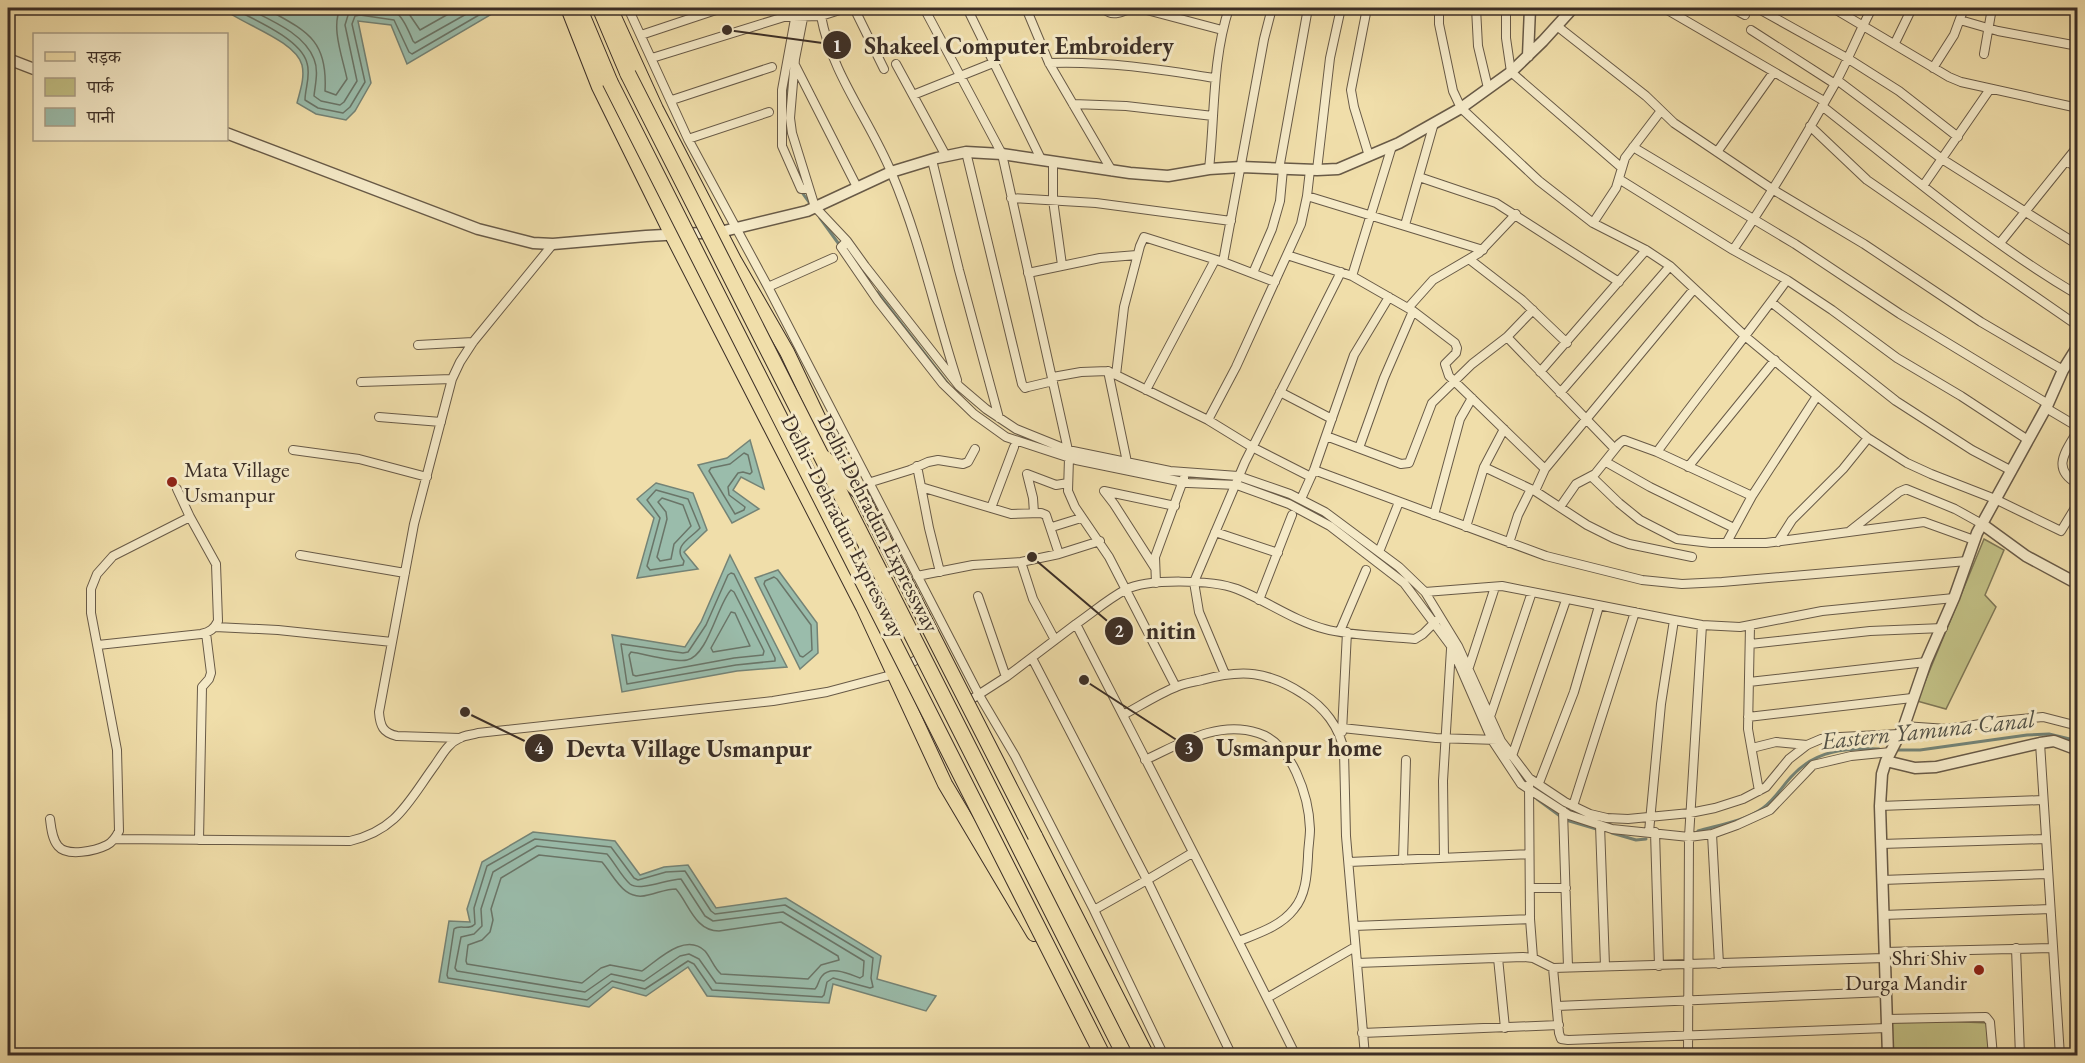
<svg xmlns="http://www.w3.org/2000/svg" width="2085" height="1063" font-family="'EB Garamond','Noto Serif Devanagari',serif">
  <rect width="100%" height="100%" fill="#f0deaa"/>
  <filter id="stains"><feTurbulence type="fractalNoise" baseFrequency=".00333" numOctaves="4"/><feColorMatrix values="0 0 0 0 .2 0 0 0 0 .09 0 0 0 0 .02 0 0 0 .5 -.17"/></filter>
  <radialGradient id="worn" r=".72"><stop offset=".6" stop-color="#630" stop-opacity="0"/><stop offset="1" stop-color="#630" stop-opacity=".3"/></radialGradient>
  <path fill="#c1bf84" stroke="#7e7655" stroke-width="1.5" d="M1984,539L2004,550L1985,595L1996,607L1946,709L1917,701Z
    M1887,1019L1990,1023L1991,1055H1890Z"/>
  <path fill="#9abcab" stroke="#748376" stroke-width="1.5" d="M222,8H496L497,11L407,64L391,25L358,21L371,83L355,111L346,120L316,114L297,103C300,91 305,78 302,65C295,40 241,24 222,8Z
    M750,440L764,489L741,477L733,490L759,509L732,523L698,465L727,458Z
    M656,483L693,493L707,530L684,552L698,569L637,578L654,518L637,499Z
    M730,555L787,667L737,671L622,692L612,635L685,647L701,622Z
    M778,570L817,623L818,653L800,669L755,578Z
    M533,832L615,841L640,875L664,867L688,865L716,908L786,898L881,956L877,979L936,996L926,1011L833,984L829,1003L707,996L688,967L646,996L613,987L589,1007L439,982L449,921L470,922L467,909L482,862Z"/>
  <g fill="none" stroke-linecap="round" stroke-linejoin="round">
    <path stroke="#6a7568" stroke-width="1.5" d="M232,8C253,19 301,39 307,63C311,76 305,88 305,100L318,108L343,113L350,107L365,82L352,24L355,16L360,15L394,20L409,52L412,54L491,8
      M247,8C270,20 304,33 314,59C319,71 315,85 314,96L321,101L340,105L344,102L357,81L345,25L349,12L359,8
      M265,8C306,31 328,39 325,91L336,95L347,79C343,59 330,25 341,8
      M360,8C397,11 398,5 413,41L415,43L477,8
      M405,8L420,30L459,8
      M744,453L748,455L752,472L750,474L743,472L738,473L728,487L729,495L745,507L744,510L735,514L709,471L711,468L730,464Z
      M656,490L688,499L700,528C690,539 672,546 684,561L683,565L650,570L647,566L660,518L647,500Z
      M662,498L683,505L691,526L674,544L671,559L660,561L657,557L667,519L666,512L658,502Z
      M731,573L734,574L775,658V661L736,665L627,684L621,644L683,653L688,652L706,625L728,575Z
      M774,577L777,579L811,625L812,650L803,657L800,656L764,584L765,581Z
      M731,590L734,592L764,651L763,655L734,658L636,676L633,675L629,655L631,652C645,654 675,663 687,660C708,656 718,603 731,590Z
      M731,612L735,613L750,646L713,652L711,648Z
      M535,839L611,847L634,878L638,880L666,872L685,871L711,911L715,914L785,905L873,958L871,978L873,987L870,988L833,978L827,982L824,995L822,997L712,990L694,964L688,961L645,989L612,981L587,1000L448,978L447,975L454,929C460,924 469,931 475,924L474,908L487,866Z
      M537,846L607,854C615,863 621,876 630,884C640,892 667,879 681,879L705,916L713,921L783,912L864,961L863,976L860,978C849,974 831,965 822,976C818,980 819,985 815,989L716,983L699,959L689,954L680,956L644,981L611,974L585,992L457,971L455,968L461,937L474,934L482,926L481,909L493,872Z
      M539,855L602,862C615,877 624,902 648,895C658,893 666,889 676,889C689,904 695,931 719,931L781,922L838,956L839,960L821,965L808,979L721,974C714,968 711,958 705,951C685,932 658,960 642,971L610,965L601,968L582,983L467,964L466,961L468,945L482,940L490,932L493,920L491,909L501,878Z"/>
    <path stroke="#748376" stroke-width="3" d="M786,95L788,77
      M801,191L811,205
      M820,218L841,247
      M877,292L948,384
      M1895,750H1920L2027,735L2049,734L2078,741
      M1537,799L1560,816
      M1566,820L1600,830
      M1698,831C1719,825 1745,821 1763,808C1775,799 1781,788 1791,777C1815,750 1845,748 1879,749
      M1612,833L1636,840L1646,839"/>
    <g stroke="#685a47" stroke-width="10">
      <path id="minor" d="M628,8L688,139L768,287L979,695L1015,756L1094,910L1164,1056
        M797,8L782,90V146L801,189H809
        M805,8L795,59L790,118L792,133L815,207L847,241L865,266L959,386L986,409L1016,429L1068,450L1170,471L1238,476L1290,494L1325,512L1399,567L1425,592L1458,646L1501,741L1529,778L1565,802L1590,814L1607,818L1628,819L1690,813L1715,808L1743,799L1766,787L1789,759L1807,745L1821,739L1840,737L1899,734
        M854,8L884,69
        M924,8L1002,154L1068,450
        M967,8L1041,159
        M1026,8L1049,63L1112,171
        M1103,8C1116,20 1123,8 1137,8
        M1139,8L1222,30
        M1367,8L1351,90L1354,107L1369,156
        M1439,8V24L1453,91L1461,108L1539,181L1593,223L1646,250L1670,266L1746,337L1868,438L1907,463L1931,474L1995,499L2061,531L2078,503
        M1476,8L1478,46L1488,88
        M1506,8V38L1511,72L1622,168
        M1664,8L1824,101
        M1732,8L1745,15
        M1757,8L1847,58L1899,91L1958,137
        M1833,8L1949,77L1961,82L2078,108
        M821,16C832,75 870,120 892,174C920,240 935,312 957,380
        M1960,20L1998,31L2078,46
        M1557,26L1646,96L1674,123L1772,189L1864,244L1981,322L2063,370
        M1751,30L1835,84
        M641,35L722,8
        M1895,43L1912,8
        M1984,54L1992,8
        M652,58L784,17L821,16L846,8
        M794,63L857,187
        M1049,63C1105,61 1159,69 1214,78
        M896,64L946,156
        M1933,68L1954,35L1964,8
        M1837,80L1942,159L2078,245
        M913,95L993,63
        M672,100L772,67
        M1073,104L1126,106L1213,116
        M1822,106C1905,171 1986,241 2078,295
        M1810,126L1867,180L2078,326
        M688,139L769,112
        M1633,147L1795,244L1900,314L2048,404
        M966,152L1022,384L1025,388L1028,387L1053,381
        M1717,152L1773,73
        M932,160L959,270L999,418
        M1053,161V200L1062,265
        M2066,161L2078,168
        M1209,169C1215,115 1212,60 1229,8
        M1279,169L1308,8
        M1317,170L1330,58L1341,8
        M1419,177L1496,203L1619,282
        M1619,179L1733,250L1787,280L1832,310L1897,358L1961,396L2028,440
        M1923,186L1990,89
        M1307,196L1483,250
        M1011,198L1096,203L1231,221
        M1593,223L1616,188L1625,158L1660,112
        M1405,225L1434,123
        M847,241L841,247L878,301L943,384L974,414L1006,437L1076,460L1188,483L1237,485L1289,504L1330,526L1404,583L1451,646L1492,740L1521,784L1569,815L1612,829L1689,837L1712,834L1737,825L1770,810L1813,765L1851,756L1891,752
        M2000,243L2078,146
        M1733,250C1770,196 1804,139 1836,82C1849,58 1859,32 1872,8
        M1287,255L1352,276L1413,311L1455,343L1457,348L1456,353L1445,364L1449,376L1545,469
        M1469,259L1522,300L1567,343
        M1223,262L1264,39L1272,8
        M1028,273L1100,258L1137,255
        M1253,273L1272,229L1280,201L1283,169
        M1352,276L1392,146
        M768,287L833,258
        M1771,302L1896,401L1972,450L2012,471
        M1408,308L1433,280L1479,253L1516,214
        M1507,337L1615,449
        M418,345L473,342
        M1108,371L1127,462
        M1540,372L1646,250
        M1116,375L1124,307L1140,246L1144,237L1223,262L1275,282
        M1053,377L1081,372L1108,371L1208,420L1252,447L1311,477
        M361,382L452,379
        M1146,390L1215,260
        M1280,392L1332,419
        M1560,393L1670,266
        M2046,408L2078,427
        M379,417L441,422
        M1208,420L1236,367L1301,224L1307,196L1310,170
        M2078,430C2066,451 2050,469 2078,484
        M1326,436L1401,464L1409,463L1432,403L1472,364L1507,337L1533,310
        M1359,448L1384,378L1413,311
        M293,450L359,459L427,477
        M1657,452C1699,394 1745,338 1787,280
        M1069,458L1068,491L1075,507L1109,557L1176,687
        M1606,462L1650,487L1734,528
        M917,466L929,528L940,572
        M1484,467L1535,491L1587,525L1613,538L1629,544L1692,557
        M1688,467L1775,360
        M1314,470L1546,556L1642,580L1682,584L1722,582L1967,561
        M1592,477L1619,503L1640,520L1677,539L1711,543H1766L1924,522L1974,540
        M868,483L910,470L928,462L938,460L963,464L968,462L975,449
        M921,487L1011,514L1041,513L1046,515L1059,554
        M1535,491L1545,469L1694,289
        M1301,499L1314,470L1354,355L1389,297
        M1560,507L1576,484L1595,474L1619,444L1624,440L1657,452L1752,496
        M991,508L1014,447
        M1034,513L1033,498L1027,474L1056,485L1068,483
        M1434,515L1460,419L1472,398
        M1052,527L1081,518
        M1466,527L1484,467L1504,429
        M1850,531L1899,492L1906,489L1955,509L1982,524
        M1215,532L1278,553
        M1727,542L1752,496L1817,396
        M1778,542L1792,520L1843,469L1868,438
        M1509,543L1518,515L1531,489
        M1379,552L1399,502
        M300,555L405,573
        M1021,562L1033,599L1055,640
        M1155,568L1114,504L1104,491L1175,506
        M917,576L973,565L1021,562L1059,554L1100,541
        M1156,583L1155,557L1184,478
        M1425,592L1502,586L1674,620L1702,625L1740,627L1822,611L1954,598
        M978,596L1006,677
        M1259,600L1292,515
        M1750,626L1748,729L1759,791
        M215,627L278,630L392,642
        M1340,631L1366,570
        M1750,644L1870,631L1943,628
        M98,645L201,634C210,632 214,629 218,621L216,564L190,517L177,489
        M1032,658L1147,880L1192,853
        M1469,667L1495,587
        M1225,674L1199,612L1194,582L1245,462L1341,272
        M1749,682L1926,662
        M964,704L1006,677L1076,624
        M1491,714L1532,592
        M1123,715C1140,706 1158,694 1176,687C1184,683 1194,682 1202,680C1242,669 1268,671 1303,694C1324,707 1340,727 1344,752L1346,836L1365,1056
        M1748,717L1912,698
        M1904,726L1947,729L2001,721L2043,717L2078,726
        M1342,728L1436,738L1497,740
        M1342,732L1347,632
        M460,738L397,736C383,733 380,726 379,712L414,524L452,379L460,362L473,342L553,244
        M2040,743L2060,1056
        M1752,748L1776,742L1807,745
        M1512,756L1566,600
        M1145,760C1180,744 1217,720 1258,733C1292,743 1309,797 1310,829C1310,838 1308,848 1308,857C1307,874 1306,895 1294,909C1281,926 1259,933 1239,941
        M1539,783L1574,692L1599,606
        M1529,785L1530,919L1533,958
        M1573,806L1635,612
        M1880,806L2043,800
        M1563,811L1568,967
        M50,819C51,827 52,839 58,846C67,857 95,851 107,845C113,842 116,837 119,831L117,750L91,613V589L97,574L113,556L190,517
        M1600,825L1605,966
        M1649,832L1661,704L1674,620
        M1655,832L1659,966
        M1712,834L1719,964
        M115,839L350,841C397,830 408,802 435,765C442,755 448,743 460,738C465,735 472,735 478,733L773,701L827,692L891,675L926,654
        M199,840L202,687L209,679L211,673L206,633
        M1881,844L2046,839
        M1444,858L1443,781L1451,649
        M1403,860L1406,760
        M1349,862L1529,854
        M1882,880L2048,874
        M1530,888H1566
        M1094,910L1147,880L1232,1056
        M1883,915L2050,909
        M1354,926L1530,919
        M2016,948L2020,1056
        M1884,952L2052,948
        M1498,958L1505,1028
        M1357,963L1523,957L1533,958L1553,968L1884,958
        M1553,968L1559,1033L1561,1039L1568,1040L1887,1028
        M1267,998L1355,947
        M1557,1006L1886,992
        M1887,1019L1986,1017L1990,1022L1993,1056
        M1362,1033L1559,1025
        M1296,1056C1224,911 1150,768 1076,624C1092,613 1108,599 1125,590C1148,578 1213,580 1237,589C1267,601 1294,621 1325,629C1350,636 1388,636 1415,639L1423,634L1436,621
        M1688,1056L1689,837L1702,625"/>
    </g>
    <g stroke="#685a47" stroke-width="13">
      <path id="tertiary" d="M1528,56L1530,8
        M8,59L34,69
        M226,133L478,229L533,243L553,244L646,236L720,232L807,211L891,172L937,158L966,152L1002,154L1130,173L1168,176L1209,169L1241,167L1317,170L1338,169L1399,143L1461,108L1511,72L1543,41L1573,8
        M1982,524L2026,556L2078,584
        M1886,761L1915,768L1936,767L2040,743L2054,741L2078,750
        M1888,1056L1880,806L1882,774L1886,761L1904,726L1926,662L1954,598L1977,533L2048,404L2063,370L2078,346"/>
    </g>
    <g stroke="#3b2e26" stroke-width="16">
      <path id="primary" d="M1035,836L1147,1056"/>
    </g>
    <g stroke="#3b2e26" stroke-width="16">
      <path id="trunk" d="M568,8L599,87L672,235L863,607L945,784L1034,934
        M610,8L656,109L734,260L787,352L892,573L1136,1056"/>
    </g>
    <g stroke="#3b2e26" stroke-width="17">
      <path id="motorway" d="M579,8L610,82
        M600,8L628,74"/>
    </g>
    <use href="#minor" stroke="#f5eac8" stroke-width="8"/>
    <use href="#tertiary" stroke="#f5eac8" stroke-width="10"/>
    <use href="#primary" stroke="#f0deaa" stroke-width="14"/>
    <use href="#trunk" stroke="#f0deaa" stroke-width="14"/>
    <use href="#motorway" stroke="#f0deaa" stroke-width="15"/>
    <g stroke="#3b2e26" stroke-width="16" stroke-linecap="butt">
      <path id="primary-bridge" d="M825,458L860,493L1035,836"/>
    </g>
    <g stroke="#3b2e26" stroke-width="17" stroke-linecap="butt">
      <path id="motorway-bridge" d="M628,74L1125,1056
        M610,82L1103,1056"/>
    </g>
    <use href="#primary-bridge" stroke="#f0deaa" stroke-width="14"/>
    <use href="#motorway-bridge" stroke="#f0deaa" stroke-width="15"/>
  </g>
  <g fill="#8f2418" stroke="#f5eac8" stroke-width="2">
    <circle cx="172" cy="482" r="6"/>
    <circle cx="1979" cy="970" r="6"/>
  </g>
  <g text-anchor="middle" stroke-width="6" stroke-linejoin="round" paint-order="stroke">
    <g font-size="22" fill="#3b2e26" stroke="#f5eac8" text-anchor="start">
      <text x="184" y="477">Mata Village<tspan x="184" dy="25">Usmanpur</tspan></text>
      <text x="1967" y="965" text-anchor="end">Shri Shiv<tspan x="1967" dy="25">Durga Mandir</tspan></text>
    </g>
    <g font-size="22" fill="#3b2e26" stroke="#f5eac8">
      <text transform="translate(879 523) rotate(63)" y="8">Delhi-Dehradun Expressway</text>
      <text transform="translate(844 526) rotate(63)" y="8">Delhi–Dehradun Expressway</text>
    </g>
    <g font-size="24" font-style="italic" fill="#535247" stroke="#f5eac8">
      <text transform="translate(1928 730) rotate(-6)" y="8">Eastern Yamuna Canal</text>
    </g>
  </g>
  <path fill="none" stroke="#3b2e26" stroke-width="2" d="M727 30L837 45M1032 557L1119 631M1084 680L1189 748M465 712L539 748"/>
  <g fill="#3b2e26" stroke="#f5eac8" stroke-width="2">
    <circle cx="727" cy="30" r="6"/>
    <circle cx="1032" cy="557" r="6"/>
    <circle cx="1084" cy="680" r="6"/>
    <circle cx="465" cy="712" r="6"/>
    <circle cx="837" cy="45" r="15"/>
    <circle cx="1119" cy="631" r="15"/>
    <circle cx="1189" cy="748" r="15"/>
    <circle cx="539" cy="748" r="15"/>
  </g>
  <g font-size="18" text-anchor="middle" font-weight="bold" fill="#fff">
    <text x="837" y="52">1</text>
    <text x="1119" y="637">2</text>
    <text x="1189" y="754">3</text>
    <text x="539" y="754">4</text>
  </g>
  <g font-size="24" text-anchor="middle" font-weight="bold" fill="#3b2e26" stroke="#f5eac8" stroke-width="6" stroke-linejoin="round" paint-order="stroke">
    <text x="1019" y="54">Shakeel Computer Embroidery</text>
    <text x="1171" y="639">nitin</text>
    <text x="1299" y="756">Usmanpur home</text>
    <text x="689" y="757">Devta Village Usmanpur</text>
  </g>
  <rect width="2085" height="1063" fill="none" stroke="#f0deaa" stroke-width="30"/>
  <rect x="9" y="9" width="2067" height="1045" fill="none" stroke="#3b2e26" stroke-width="3"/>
  <rect x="15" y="15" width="2055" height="1033" fill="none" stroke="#3b2e26" stroke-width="1.5"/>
  <rect x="33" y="33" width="195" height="108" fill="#f5eac8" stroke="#ab9f87" stroke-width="1.5"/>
  <rect x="45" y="52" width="30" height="9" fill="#f0deaa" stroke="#ab9f87" stroke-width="1.5"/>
  <text x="87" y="63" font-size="18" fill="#3b2e26">सड़क</text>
  <rect x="45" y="78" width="30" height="18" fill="#c1bf84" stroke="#ab9f87" stroke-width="1.5"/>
  <text x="87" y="93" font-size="18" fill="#3b2e26">पार्क</text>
  <rect x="45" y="108" width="30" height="18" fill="#9abcab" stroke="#ab9f87" stroke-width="1.5"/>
  <text x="87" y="123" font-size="18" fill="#3b2e26">पानी</text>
  <rect width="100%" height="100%" filter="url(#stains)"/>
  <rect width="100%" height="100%" fill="url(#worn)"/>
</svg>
